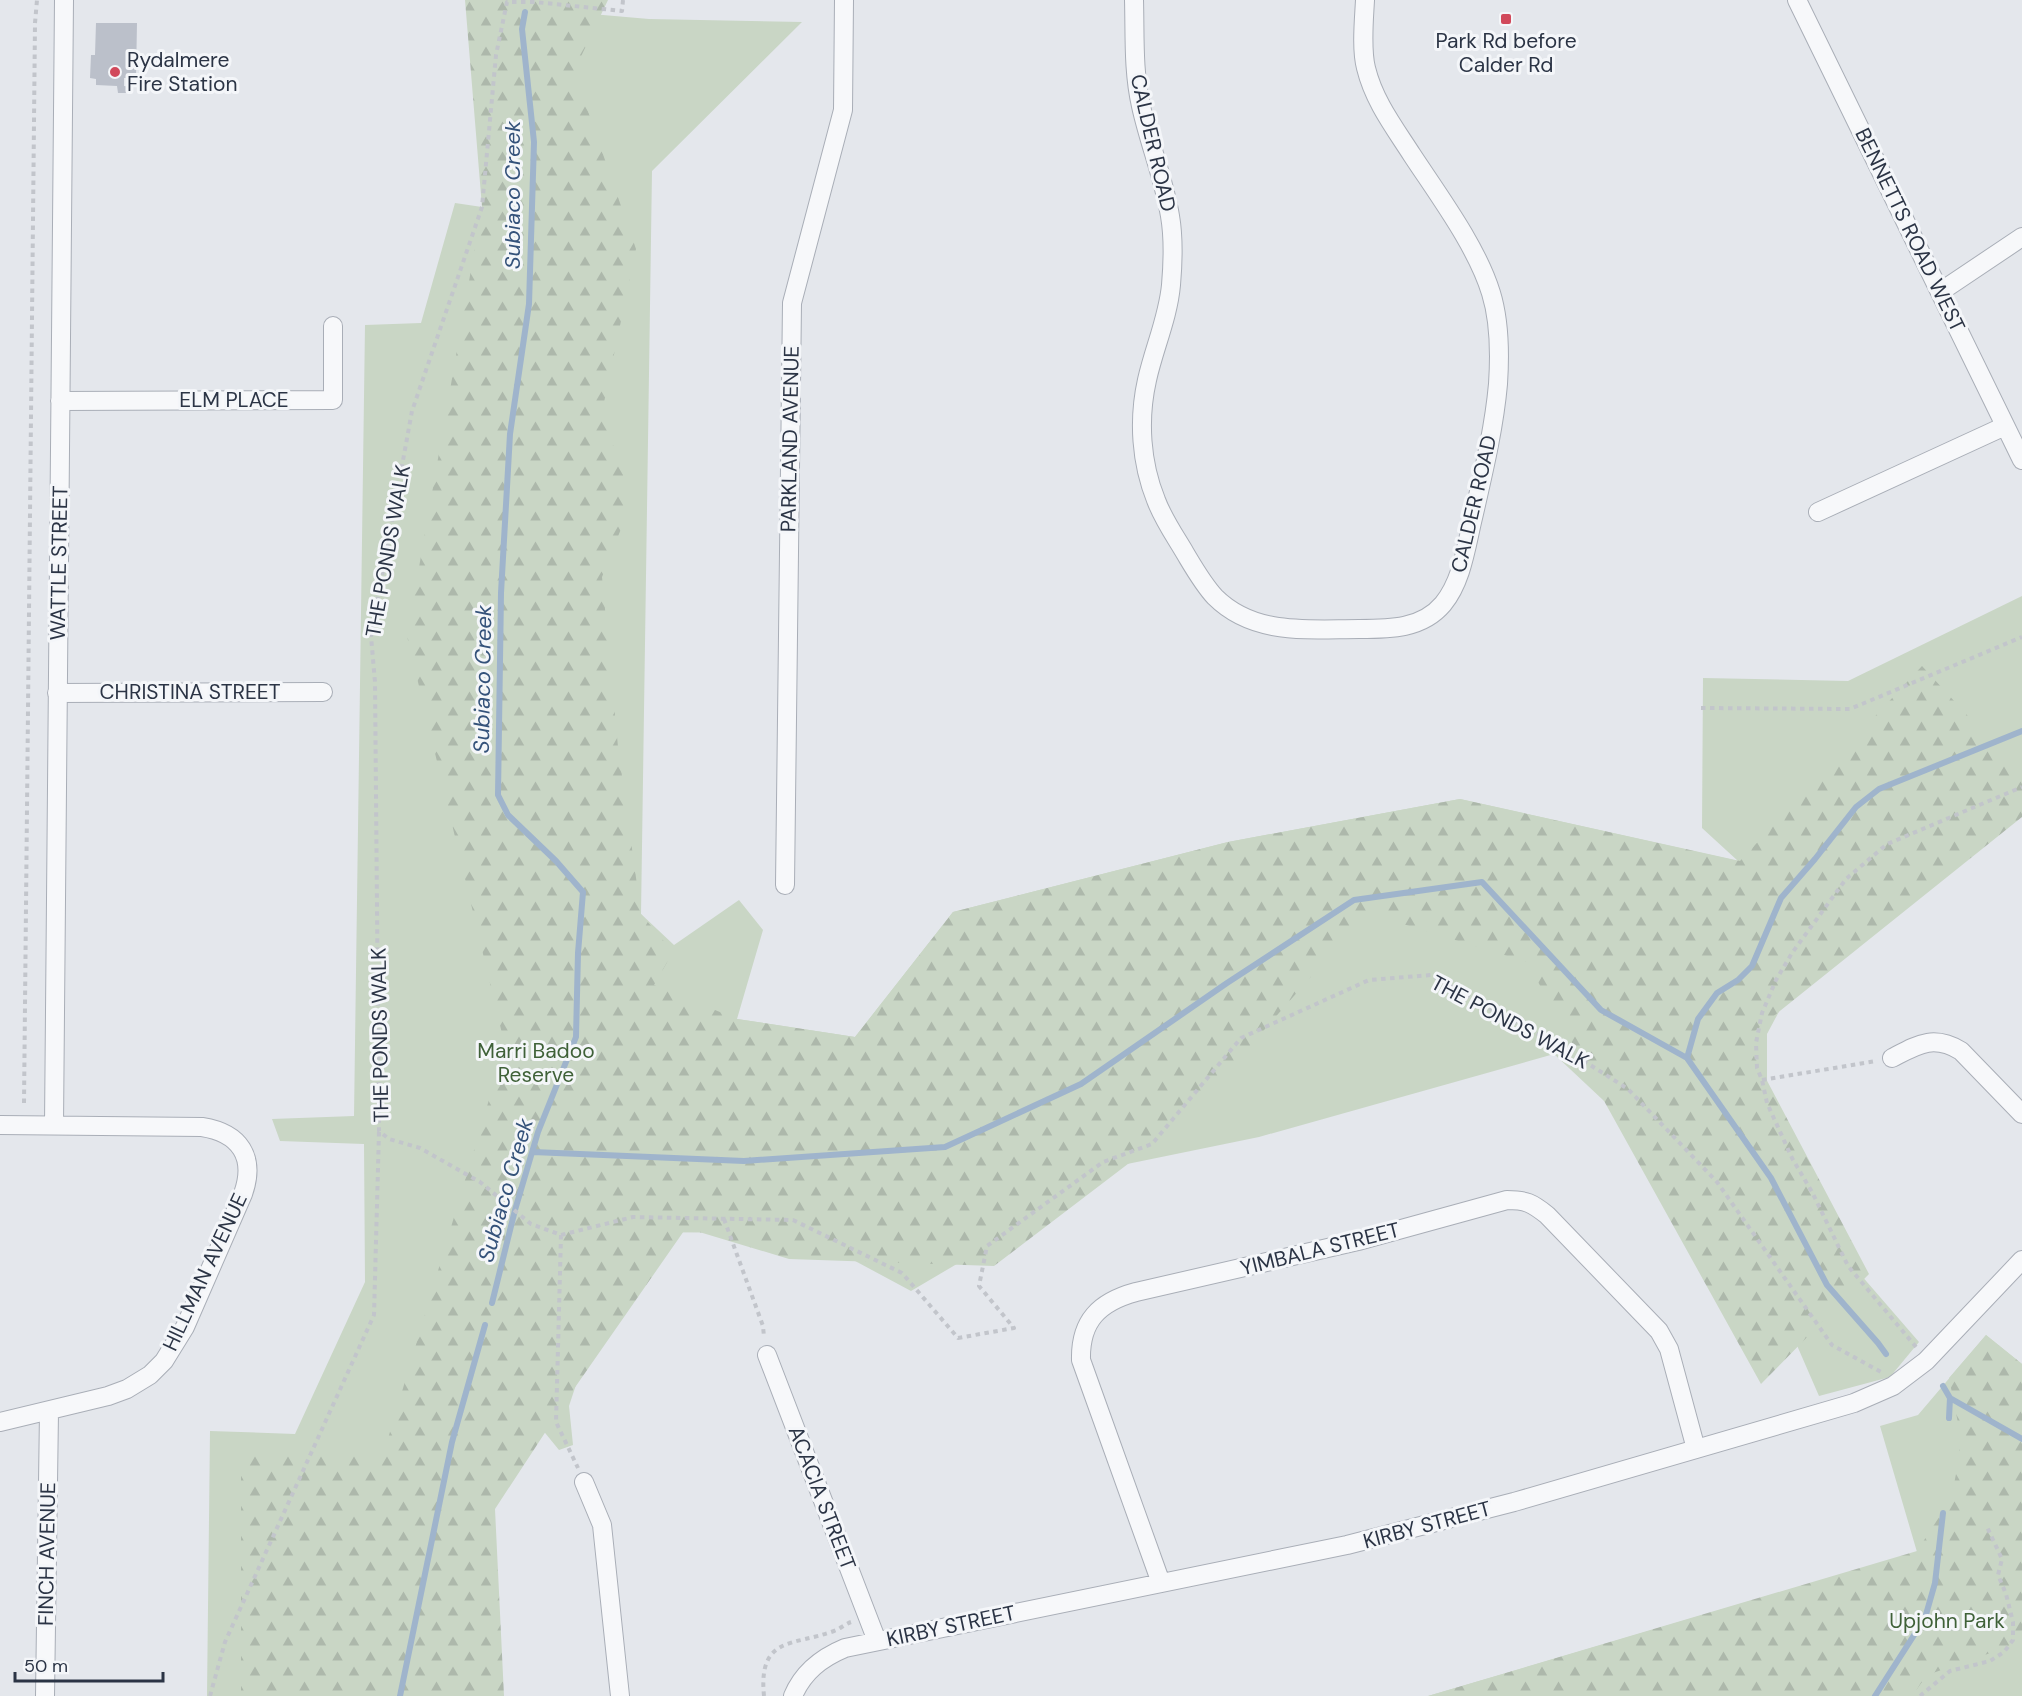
<svg xmlns="http://www.w3.org/2000/svg" width="2022" height="1696" font-family="'DM Sans',sans-serif">
  <defs>
    <pattern id="forest-firs" width="22" height="20" patternUnits="userSpaceOnUse" patternTransform="scale(1.5)"><rect width="22" height="20" fill="#c9d6c5"/><path d="M5 1l3.5 6h-7zM16 11l3.5 6h-7z" fill="#adb8ab"/></pattern>
  </defs>
  <rect width="100%" height="100%" fill="#e4e7ec"/>
  <path fill="#c9d6c5" d="M498,6L649,19L802,22L652,171L641,914L674,945L739,900L763,930L737,1019L855,1037L953,912L1228,842L1460,799L1738,861L1702,828L1703,678L1848,681L2022,596V797L1807,959L1767,1034V1085L1841,1252L1919,1342L1890,1377L1819,1396L1782,1311L1717,1207L1554,1054L1259,1137L1093,1171L1023,1225L911,1291L803,1233L603,1232L601,1309L569,1406L573,1445L559,1450L519,1401L457,1572L476,1696H207L210,1431L295,1434L365,1282L364,1144L280,1141L272,1119L354,1116L365,325L421,323L455,203L482,207Z
    M1986,1335L2022,1364V1696H1428L1917,1552L1880,1426L1918,1415Z"/>
  <path fill="url(#forest-firs)" d="M465,0H608L574,71L636,249L602,412L632,501L602,577L618,747L641,914L673,952L654,985L737,1019L855,1037L953,912L1228,842L1460,799L1740,861L1922,666L2022,775V817L1745,1039L1869,1274L1761,1384L1527,962L1367,913L1183,1122L994,1266L789,1259L686,1228L569,1396L495,1509L504,1696H241V1454L384,1452L505,1046L407,636L482,207Z
    M1986,1335L2022,1364V1642L1927,1675L1912,1696H1428L1917,1551L1951,1499L1959,1459V1428L1949,1378Z"/>
  <g fill="none" stroke-linecap="round" stroke-linejoin="round">
    <path stroke="#9fb4cc" stroke-width="6" d="M1687,1058L1771,1178L1827,1285L1878,1343L1886,1354
      M533,1152L744,1161L945,1147L1081,1084L1227,983L1354,900L1482,882L1601,1010L1687,1058L1698,1019L1717,993L1738,980L1752,966L1781,898L1815,859L1856,807L1879,789L2022,731
      M492,1303L515,1210L538,1132L576,1037L578,953L583,892L556,861L508,815L498,795L501,593L510,434L529,304L534,142L522,29L525,12
      M1943,1386L1950,1398L2022,1439
      M1949,1418L1950,1398
      M400,1696L452,1442L485,1325
      M1875,1696L1925,1618L1935,1583L1943,1513"/>
  </g>
  <path fill="#bbc0ca" d="M96,23H137L136,78H124V86L131,87V93H118L117,86L96,85V79L90,78L91,55H95Z"/>
  <g fill="none" stroke-linecap="round" stroke-linejoin="round">
    <g stroke="#a9aeb7" stroke-width="20">
      <path id="street" d="M1134,0C1135,35 1133,71 1141,106C1149,143 1164,179 1170,216C1174,239 1173,262 1171,285C1168,318 1154,348 1147,380C1138,420 1141,463 1156,500C1163,519 1175,536 1185,553C1194,568 1203,584 1215,597C1254,636 1309,629 1359,629C1390,629 1422,629 1443,604C1462,581 1466,547 1473,518C1483,474 1494,429 1498,384C1500,354 1500,322 1491,293C1477,247 1439,196 1412,155C1394,127 1374,101 1366,68C1361,49 1364,20 1365,0
        M1797,0L2022,460
        M1940,292L2022,237
        M60,401L333,400V326
        M1818,512L2005,426
        M57,693L323,692
        M785,885L792,303L843,110L844,0
        M1892,1058C1917,1045 1933,1034 1961,1051L2022,1114
        M0,1125L202,1127C240,1133 256,1157 243,1194L185,1327L164,1361L150,1375L127,1389L108,1396L0,1422
        M54,1125L64,0
        M767,1355L877,1641
        M584,1482L602,1525L620,1696
        M1161,1583L1081,1360C1080,1321 1099,1302 1136,1292L1358,1241L1507,1200C1526,1200 1532,1203 1547,1215L1659,1331L1669,1349L1696,1449
        M45,1696L49,1412
        M793,1696C803,1672 821,1658 845,1648L1347,1545L1514,1502L1854,1403L1893,1386L1926,1361L2022,1260"/>
    </g>
    <path stroke="#c2c5cb" stroke-width="4" stroke-dasharray="4.5 4.5" stroke-linecap="butt" d="M623,0L622,11L535,2H507L496,55L482,207L412,411L371,636L375,682L379,1131L389,1139L420,1148L480,1182L531,1224L561,1235L633,1217L793,1220L902,1273L958,1338L1014,1328L979,1286L987,1246L1103,1162L1152,1144L1241,1038L1369,980L1431,975L1496,1012L1557,1044L1628,1089L1717,1182L1832,1345L1881,1372
      M1701,708L1850,709L2022,637
      M1762,1080L1876,1061
      M24,1103L35,23L37,0
      M724,1219L763,1326L764,1337
      M561,1235L556,1422L578,1468
      M1916,1347L1848,1266L1812,1192L1792,1158L1767,1103L1762,1080L1757,1068L1756,1043L1762,1013L1776,980L1792,953L1846,879L1887,844L2022,787
      M210,1696L225,1642L374,1315L379,1131
      M764,1696C758,1636 793,1646 834,1631C840,1629 845,1624 851,1622
      M1920,1696L1950,1671L1990,1661L2004,1652L2013,1640V1622L2006,1594L1998,1575L2002,1559L1987,1527"/>
    <use href="#street" stroke="#f7f8fa" stroke-width="18"/>
  </g>
  <g fill="#d1495b" stroke="#f4f6f9" stroke-width="2">
    <rect x="1500" y="13" width="12" height="12" rx="3"/>
    <circle cx="115" cy="72" r="6"/>
  </g>
  <g text-anchor="middle" stroke-width="6" stroke-linejoin="round" paint-order="stroke">
    <g font-size="21" fill="#2b3445" stroke="#f4f6f9">
      <text x="1506" y="48">Park Rd before<tspan x="1506" dy="24">Calder Rd</tspan></text>
      <text x="127" y="67" text-anchor="start">Rydalmere<tspan x="127" dy="24">Fire Station</tspan></text>
    </g>
    <g font-size="21" fill="#2b3445" stroke="#f4f6f9">
      <text transform="translate(1153 143) rotate(77)" y="7">CALDER ROAD</text>
      <text transform="translate(1910 230) rotate(64)" y="7">BENNETTS ROAD WEST</text>
      <text x="234" y="407">ELM PLACE</text>
      <text transform="translate(790 439) rotate(-89)" y="7">PARKLAND AVENUE</text>
      <text transform="translate(1474 504) rotate(-77)" y="7">CALDER ROAD</text>
      <text transform="translate(388 551) rotate(-80)" y="7">THE PONDS WALK</text>
      <text transform="translate(59 563) rotate(-89)" y="7">WATTLE STREET</text>
      <text x="190" y="699">CHRISTINA STREET</text>
      <text transform="translate(1510 1022) rotate(28)" y="7">THE PONDS WALK</text>
      <text transform="translate(380 1035) rotate(-91)" y="7">THE PONDS WALK</text>
      <text transform="translate(1320 1249) rotate(-14)" y="7">YIMBALA STREET</text>
      <text transform="translate(205 1272) rotate(-65)" y="7">HILLMAN AVENUE</text>
      <text transform="translate(822 1498) rotate(69)" y="7">ACACIA STREET</text>
      <text transform="translate(1427 1525) rotate(-15)" y="7">KIRBY STREET</text>
      <text transform="translate(47 1554) rotate(-89)" y="7">FINCH AVENUE</text>
      <text transform="translate(951 1626) rotate(-12)" y="7">KIRBY STREET</text>
    </g>
    <g font-size="21" fill="#3f6138" stroke="#f4f6f9">
      <text x="536" y="1058">Marri Badoo<tspan x="536" dy="24">Reserve</tspan></text>
      <text x="1947" y="1628">Upjohn Park</text>
    </g>
    <g font-size="22" font-style="italic" fill="#34527a" stroke="#f4f6f9">
      <text transform="translate(512 195) rotate(-90)" y="8">Subiaco Creek</text>
      <text transform="translate(482 679) rotate(-89)" y="8">Subiaco Creek</text>
      <text transform="translate(505 1190) rotate(-74)" y="8">Subiaco Creek</text>
    </g>
  </g>
  <path d="M15 1672v9h148v-9" fill="none" stroke="#2b3445" stroke-width="3"/>
  <text x="24" y="1672" font-size="18" fill="#2b3445" stroke="#f4f6f9" stroke-width="4.5" paint-order="stroke">50 m</text>
</svg>
